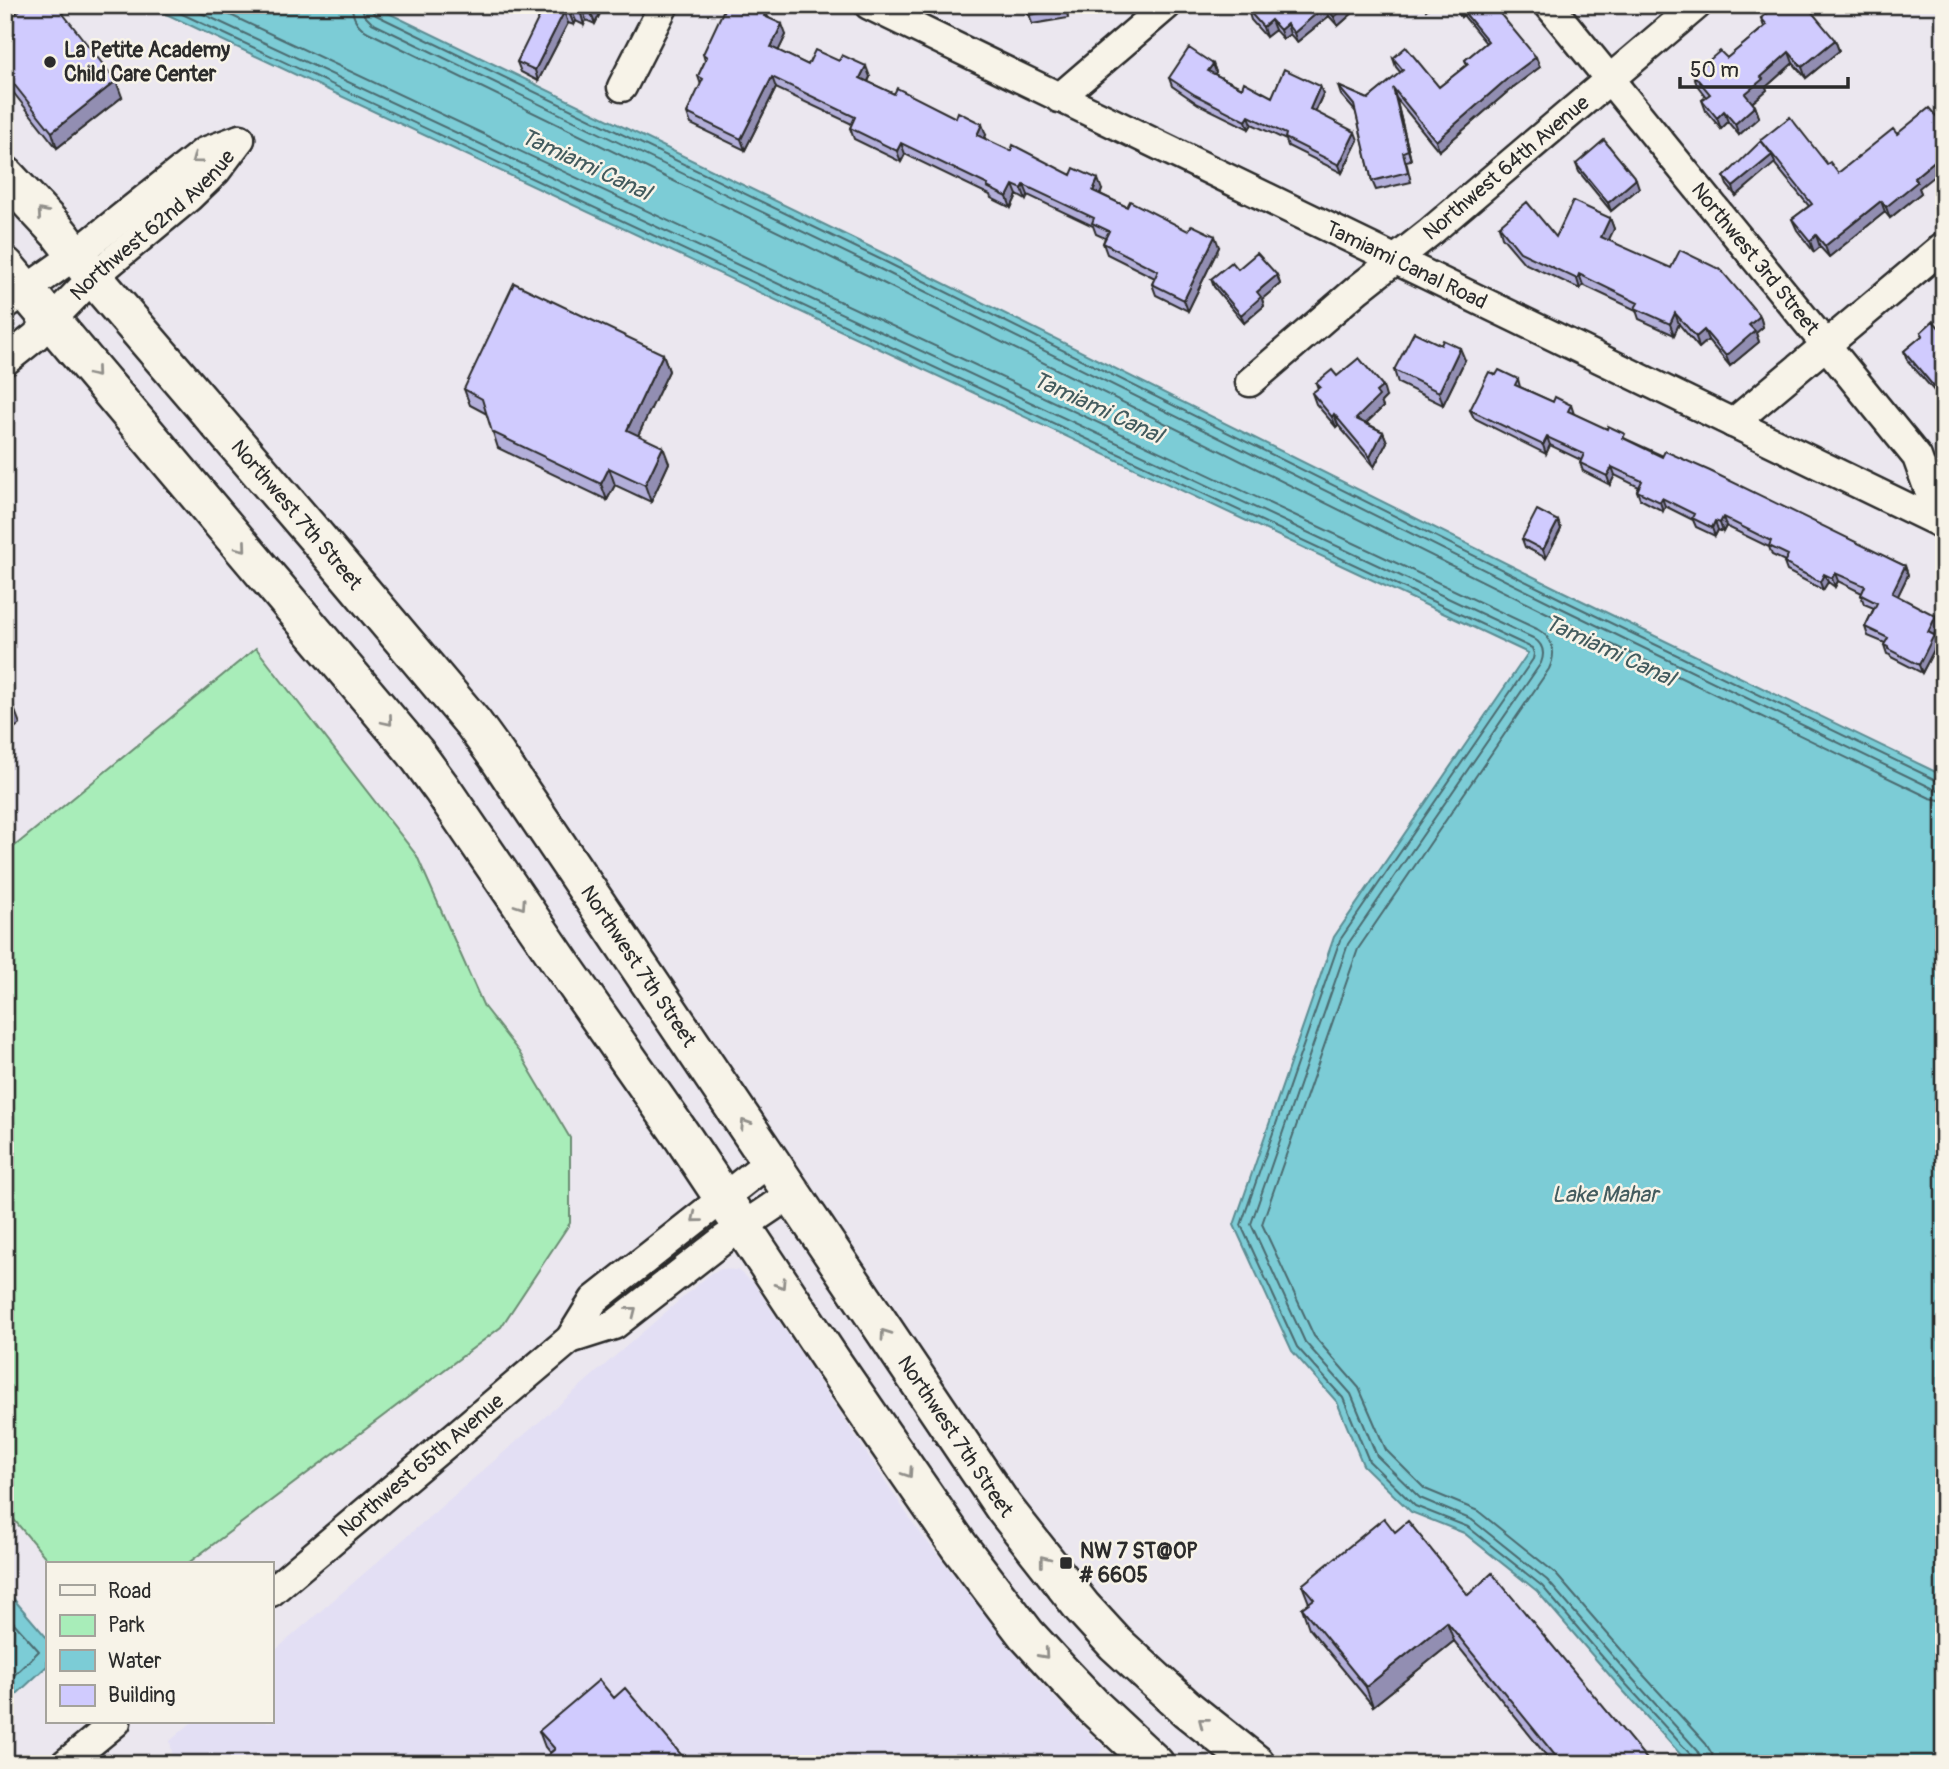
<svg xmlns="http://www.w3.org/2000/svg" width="1949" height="1769" font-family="Pangolin,sans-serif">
  <rect width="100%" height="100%" fill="#ebe7ef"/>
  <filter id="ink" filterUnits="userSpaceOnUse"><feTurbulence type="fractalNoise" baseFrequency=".0143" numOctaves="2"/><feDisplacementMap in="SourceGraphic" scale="14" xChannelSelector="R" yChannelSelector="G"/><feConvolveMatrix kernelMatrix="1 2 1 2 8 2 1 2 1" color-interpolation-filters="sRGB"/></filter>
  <g filter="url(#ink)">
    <path fill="#e3dff4" d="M722,1269L737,1270L753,1282L915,1526L1031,1673L1084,1729L1105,1748L1088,1764H174L170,1741L192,1722H271V1654L711,1273Z"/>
    <path fill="#a8edb9" stroke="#6a8c72" stroke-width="2" d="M256,648L417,856L484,1007L519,1052L570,1138V1223L501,1327L187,1564H51L5,1509V854Z"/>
    <path fill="#7cccd6" stroke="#5c8c92" stroke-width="2" d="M147,5H372L891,257L1564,592L1944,776V1764H1689L1618,1685L1537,1591L1464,1533L1411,1512L1363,1465L1337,1402L1292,1351L1234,1225L1334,937L1528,653Z
      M5,1589L47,1638V1666L5,1705Z"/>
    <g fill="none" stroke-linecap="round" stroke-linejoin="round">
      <path stroke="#4b6b6f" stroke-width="2" d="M163,5L1532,648L1534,654L1533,659L1340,940L1241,1225L1297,1347L1343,1398L1369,1461L1415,1506L1468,1527L1542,1586L1623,1681L1692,1756L1693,1764
        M184,5L1533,638C1543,644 1545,653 1541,663L1348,944L1251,1224L1305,1342L1351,1394L1377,1456L1420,1498L1472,1520L1547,1580L1629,1675L1698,1751L1702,1764
        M209,5L1537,629C1553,638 1557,652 1549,669L1358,949L1262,1224L1314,1336L1359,1388L1386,1450L1425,1489L1478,1511L1554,1572L1637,1668L1706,1744L1712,1754L1713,1764
        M352,5C352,17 357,26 368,32L879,281L1553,616L1930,798L1944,801
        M362,5L364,15L372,23L884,271L1557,606L1934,789L1944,791
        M371,5L372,11L376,15L888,263L1561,599L1938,781L1944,782
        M5,1613L39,1651L5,1684"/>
      <g stroke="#2b2b2b" stroke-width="33">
        <g id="minor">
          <path id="s1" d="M869,5L1944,525"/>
          <path id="s2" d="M1549,5L1917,457L1941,524"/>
          <path d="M622,87L664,5"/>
          <path d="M1059,98L1167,5"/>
          <path d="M5,305L75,255L204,152L240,139"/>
          <path id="s3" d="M5,361L35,337L93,277L189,197L216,171L240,139"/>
          <path id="s4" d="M1250,382L1358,289L1429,233L1697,5"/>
          <path d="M1733,423L1944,246"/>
          <path d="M570,1339L614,1325L724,1239L791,1194"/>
          <path id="s5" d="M271,1592L570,1339L594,1300L770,1161"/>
          <path d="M65,1764L116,1722"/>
        </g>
      </g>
      <g stroke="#2b2b2b" stroke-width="42">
        <g id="major">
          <path id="s6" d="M5,175L59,233L93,277L317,538L473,723L497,756L1004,1508L1082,1607L1115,1643L1187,1709L1256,1764"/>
          <path d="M5,266L415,752L442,789L565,969L684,1139L833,1363L959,1546L1026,1634L1060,1671L1094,1707L1155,1764"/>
        </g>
      </g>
      <use href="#minor" stroke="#f7f3e8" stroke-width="28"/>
      <use href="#major" stroke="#f7f3e8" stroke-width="37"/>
    </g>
    <path fill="#b3afda" stroke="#2b2b2b" stroke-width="2" d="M604,5L595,24L586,20L584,25L576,21L574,25L568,23L538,81L521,72L517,62L545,11Z
      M985,5H996L994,10Z
      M1027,5H1066L1068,18L1032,24Z
      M1353,5L1355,11L1338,26L1329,16L1297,42L1290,34L1283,39L1275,30L1266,37L1251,20L1248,10Z
      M1451,5H1493L1540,67L1512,88L1439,151L1396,98L1411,160L1406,161L1411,182L1376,190L1372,181L1356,112L1341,95L1338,86L1368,99L1401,73L1396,67L1393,58L1439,87L1467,65L1465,60L1486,43L1463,15L1461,17Z
      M1790,8L1835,40L1839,51L1806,78L1793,63L1766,87L1767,90L1752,103L1755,106L1759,117L1739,135L1728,122L1721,129L1706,111L1702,100L1706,97L1697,85L1693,74L1727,58L1764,27L1761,18Z
      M766,12L768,17L786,35L778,51L808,65L870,77L868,82L894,94L986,135L984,139L1011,151L1102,190L1100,194L1127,207L1219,247L1188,311L1156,295L1152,284L1155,278L1107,254L1103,243L1105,238L1096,234L1093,226L1028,195L1026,200L1017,195L1011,208L991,198L990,195L905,154L901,162L854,139L850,128L852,124L776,88L745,150L691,124L687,113L701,85L698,76L705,61L703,54Z
      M5,22L122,97L57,148L5,82Z
      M1213,64L1216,72L1214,74L1242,88L1272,97L1320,86L1323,94L1315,112L1358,140L1342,173L1288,146L1286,140L1252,124L1249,129L1198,104L1172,86L1169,78Z
      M1936,116L1919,188L1921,193L1890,218L1885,212L1829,257L1820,247L1814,252L1797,230L1792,219L1809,206L1774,163L1736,196L1727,185L1724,177L1762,144L1761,140L1827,164L1838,173L1897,134Z
      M1576,164L1639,188L1611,211L1579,172Z
      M1610,218L1614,229L1608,240L1760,316L1763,327L1756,333L1759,342L1730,366L1708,340L1699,348L1679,324L1674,335L1639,319L1636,310L1583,285L1580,289L1524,263L1502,237L1499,226L1556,237Z
      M1238,269L1277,275L1280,284L1262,299L1264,306L1244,323L1214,287L1211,279Z
      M1921,332L1944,333V402L1907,360L1904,351L1922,336Z
      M663,354L669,371L638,435L669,463L651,502L615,485L607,500L498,448L487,414L470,405L464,389Z
      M1465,360L1443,405L1398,383L1394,370Z
      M1337,376L1386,397L1381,402L1383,407L1366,423L1383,432L1387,442L1374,467L1338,425L1336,427L1316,404L1312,393L1318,389L1316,383Z
      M1518,379L1520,387L1553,402L1571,405L1574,414L1628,440L1905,566L1908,575L1897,597L1939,625L1934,635L1937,644L1922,673L1891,657L1890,655L1887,654L1884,645L1885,643L1868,636L1865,627L1874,608L1864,604L1861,595L1862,593L1838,581L1835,587L1828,582L1823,590L1787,571L1784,563L1785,561L1772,555L1769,547L1726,526L1723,532L1718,530L1715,536L1696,527L1693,520L1665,506L1663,511L1640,499L1637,491L1639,487L1615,475L1610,485L1583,471L1580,463L1581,460L1550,445L1546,454L1474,418L1470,410Z
      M1558,521L1561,529L1546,558L1525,547L1522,539Z
      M1395,1532L1468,1595L1651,1764H1553L1454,1641L1373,1706L1309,1628L1302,1608L1309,1603L1302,1585Z
      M614,1698L550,1753L545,1747L539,1731Z"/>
    <path fill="#928eb2" stroke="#2b2b2b" stroke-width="2" d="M595,5H604L595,24L591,13Z
      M1348,5H1353L1355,11L1338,26L1334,17Z
      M1424,5H1432L1426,10Z
      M1849,5H1857L1851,10Z
      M1325,6L1329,16L1297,42L1294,33Z
      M1459,6L1463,15L1461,17L1458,7Z
      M583,9L586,20L584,25L581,14Z
      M572,11L576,21L574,25L570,15Z
      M564,12L568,23L538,81L535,70Z
      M1271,20L1275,30L1266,37L1263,27Z
      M782,24L786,35L775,58L771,47Z
      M1287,24L1290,34L1283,39L1280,30Z
      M1835,40L1839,51L1806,78L1802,67Z
      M1789,52L1793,63L1766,87L1767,90L1749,105L1745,94L1761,77Z
      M1536,57L1540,67L1512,88L1439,151L1436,141L1508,78Z
      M1213,64L1216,72L1211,79L1208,71Z
      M866,66L870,77L864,89L860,78Z
      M772,77L776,88L745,150L741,139Z
      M116,81L122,97L57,148L52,132Z
      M1320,86L1323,94L1312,117L1310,109Z
      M1393,88L1396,98L1411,160L1408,150Z
      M1755,106L1759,117L1739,135L1735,124Z
      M1724,111L1728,122L1721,129L1717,118Z
      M1249,116L1252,124L1249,129L1246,121Z
      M982,124L986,135L981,146L977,135Z
      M1355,132L1358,140L1342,173L1339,165Z
      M901,143L905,154L901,162L897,151Z
      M1944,153V168L1919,188L1921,193L1890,218L1886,207L1914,178Z
      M1772,155L1775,163L1736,196L1733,187Z
      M1098,179L1102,190L1097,202L1093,191Z
      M1636,179L1639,188L1611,211L1608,203Z
      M1013,185L1017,195L1011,208L1007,197Z
      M1024,185L1028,195L1026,200L1022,189Z
      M1881,201L1885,212L1829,257L1825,246Z
      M1610,218L1614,229L1605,248L1601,237Z
      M1816,235L1820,247L1814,252L1810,241Z
      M1215,236L1219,247L1188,311L1184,300Z
      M1579,274L1583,285L1580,289L1577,279Z
      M1277,275L1280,284L1262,299L1264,306L1244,323L1241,315L1257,292Z
      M1675,313L1679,324L1674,335L1670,324Z
      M1760,316L1763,327L1756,333L1759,342L1730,366L1726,356L1749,325Z
      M1704,330L1708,340L1699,348L1696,337Z
      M1460,348L1465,360L1443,405L1439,392Z
      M663,354L669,371L633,446L627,430Z
      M1383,386L1386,397L1381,402L1383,407L1360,429L1356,419L1376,392Z
      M1334,414L1338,425L1336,427L1332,417Z
      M1383,432L1387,442L1374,467L1370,457Z
      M1547,437L1550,445L1546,454L1543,445Z
      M663,447L669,463L651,502L645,485Z
      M1612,467L1615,475L1610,485L1607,476Z
      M609,468L615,485L607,500L601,484Z
      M1662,498L1665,506L1663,511L1660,502Z
      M1723,517L1726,526L1723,532L1720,523Z
      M1558,521L1561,529L1546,558L1543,550Z
      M1715,521L1718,530L1715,536L1712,528Z
      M1905,566L1908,575L1895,602L1892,593Z
      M1835,573L1838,581L1835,587L1832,578Z
      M1824,574L1828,582L1823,590L1820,582Z
      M1936,616L1939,625L1934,635L1937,644L1922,673L1919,665L1928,632Z
      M14,708L20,724L5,735V714Z
      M1447,1622L1454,1641L1373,1706L1366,1687Z"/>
    <path fill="#d0cbfe" stroke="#2b2b2b" stroke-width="2" d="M26,5H56L116,81L52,132L5,73V22Z
      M547,5H595L591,13L583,9L581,14L572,11L570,15L564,12L535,70L517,62L543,9L545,11Z
      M726,5H752L766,12L764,16L782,24L771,47L808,65L815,50L839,61L842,55L866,66L860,78L894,94L897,88L956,118L958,112L982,124L977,135L1011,151L1013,145L1071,175L1074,168L1098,179L1093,191L1127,207L1130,201L1188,231L1192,225L1215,236L1184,300L1152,284L1158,271L1103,243L1109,231L1092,223L1094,218L1024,185L1022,189L1013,185L1007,197L987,187L988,185L901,143L897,151L850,128L855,117L772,77L741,139L687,113L703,79L698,76L707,57L703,54Z
      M1027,5H1064L1065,9L1028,15Z
      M1254,5H1348L1334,17L1325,6L1294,33L1287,24L1280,30L1271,20L1263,27L1248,10Z
      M1456,5H1493L1536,57L1508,78L1436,141L1393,88L1408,150L1403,152L1408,172L1372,181L1354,105L1338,86L1368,99L1403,70L1393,58L1406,47L1439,87L1468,64L1465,60L1488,41L1459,6L1458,7Z
      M1776,5H1787L1790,8L1793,5H1806L1835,40L1802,67L1789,52L1761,77L1763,79L1745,94L1755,106L1735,124L1724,111L1717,118L1702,100L1710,94L1693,74L1720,51L1727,58L1767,25L1761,18Z
      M1189,48L1213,64L1208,71L1242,88L1244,82L1272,97L1284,69L1320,86L1310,109L1355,132L1339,165L1285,138L1286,134L1249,116L1246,121L1195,95L1169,78Z
      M1944,57V66L1939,61Z
      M1929,108L1936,116L1944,109V153L1914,178L1917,182L1886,207L1881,201L1825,246L1816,235L1810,241L1792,219L1812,204L1761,140L1790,117L1827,164L1830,162L1838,173L1893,129L1897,134Z
      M1604,140L1636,179L1608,203L1576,164Z
      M1761,141L1772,155L1733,187L1724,177Z
      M1573,201L1610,218L1601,237L1671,268L1680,250L1721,270L1760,316L1749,325L1755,331L1726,356L1704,330L1696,337L1675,313L1670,324L1635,308L1638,303L1579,274L1577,279L1520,252L1499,226L1527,202L1556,237Z
      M1257,253L1277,275L1257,292L1261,297L1241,315L1211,279L1232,262L1238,269Z
      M514,283L663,354L627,430L663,447L645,485L609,468L601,484L492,432L482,399L464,389Z
      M1933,321L1944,333V392L1941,395L1904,351L1923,335L1921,332Z
      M1414,332L1441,345L1443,340L1460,348L1439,392L1394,370Z
      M1359,358L1383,386L1376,392L1379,396L1356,419L1383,432L1370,457L1334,414L1332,417L1312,393L1320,387L1316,383L1332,370L1337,376Z
      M1499,370L1518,379L1515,385L1553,402L1555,397L1571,405L1568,411L1607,429L1608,426L1625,434L1623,438L1662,457L1665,451L1710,471L1905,566L1892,593L1936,616L1928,632L1934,635L1919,665L1888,649V647L1884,645L1888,638L1865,627L1877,603L1861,595L1865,586L1835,573L1832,578L1824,574L1820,582L1784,563L1788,555L1769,546L1771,541L1723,517L1720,523L1715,521L1712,528L1692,518L1694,514L1662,498L1660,502L1637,491L1642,481L1612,467L1607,476L1580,463L1584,454L1547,437L1543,445L1470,410L1489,372L1496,375Z
      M1537,510L1558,521L1543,550L1522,539Z
      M5,697L14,708L5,714Z
      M1384,1518L1395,1532L1408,1521L1468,1595L1492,1573L1651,1764H1562L1447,1622L1366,1687L1302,1608L1314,1599L1302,1585Z
      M599,1680L614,1698L625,1688L689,1764H538L555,1749L539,1731Z"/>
    <defs><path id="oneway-chevron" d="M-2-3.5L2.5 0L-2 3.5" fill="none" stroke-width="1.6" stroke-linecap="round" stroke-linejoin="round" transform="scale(1.75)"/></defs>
    <g stroke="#918f8a">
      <use href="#oneway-chevron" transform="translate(196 159) rotate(143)"/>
      <use href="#oneway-chevron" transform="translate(42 213) rotate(-131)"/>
      <use href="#oneway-chevron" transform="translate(95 373) rotate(50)"/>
      <use href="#oneway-chevron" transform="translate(242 547) rotate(50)"/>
      <use href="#oneway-chevron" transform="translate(388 721) rotate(50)"/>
      <use href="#oneway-chevron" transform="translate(521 905) rotate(56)"/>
      <use href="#oneway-chevron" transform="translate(745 1124) rotate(-123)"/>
      <use href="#oneway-chevron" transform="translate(696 1218) rotate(141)"/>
      <use href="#oneway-chevron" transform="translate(781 1284) rotate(57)"/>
      <use href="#oneway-chevron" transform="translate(632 1311) rotate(-38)"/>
      <use href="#oneway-chevron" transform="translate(885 1334) rotate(-125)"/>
      <use href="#oneway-chevron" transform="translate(908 1473) rotate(56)"/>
      <use href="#oneway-chevron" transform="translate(1044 1560) rotate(-128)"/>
      <use href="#oneway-chevron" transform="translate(1044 1654) rotate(48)"/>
      <use href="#oneway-chevron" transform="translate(1203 1722) rotate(-142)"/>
    </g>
  </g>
  <g fill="#2b2b2b" stroke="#f7f3e8" stroke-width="2.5">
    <circle cx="50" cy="62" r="7"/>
    <rect x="1059" y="1556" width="14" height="14" rx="3.5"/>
  </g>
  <g text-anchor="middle" stroke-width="5" stroke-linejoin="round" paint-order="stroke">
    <g font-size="21" font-weight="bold" fill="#2b2b2b" stroke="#f7f3e8" text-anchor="start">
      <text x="64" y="57">La Petite Academy<tspan x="64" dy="24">Child Care Center</tspan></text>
      <text x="1080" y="1558">NW 7 ST@OP<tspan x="1080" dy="24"># 6605</tspan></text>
    </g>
    <g font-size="21" fill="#2b2b2b" stroke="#f7f3e8">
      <text dy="7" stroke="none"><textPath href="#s4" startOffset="334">Northwest 64th Avenue</textPath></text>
      <text dy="7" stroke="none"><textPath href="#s3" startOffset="201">Northwest 62nd Avenue</textPath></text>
      <text dy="7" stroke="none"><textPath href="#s2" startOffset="327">Northwest 3rd Street</textPath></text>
      <text dy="7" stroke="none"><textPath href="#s1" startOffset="597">Tamiami Canal Road</textPath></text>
      <text dy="7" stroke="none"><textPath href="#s6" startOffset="448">Northwest 7th Street</textPath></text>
      <text dy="7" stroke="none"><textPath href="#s6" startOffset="1015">Northwest 7th Street</textPath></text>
      <text dy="7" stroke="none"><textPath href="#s6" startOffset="1582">Northwest 7th Street</textPath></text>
      <text dy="7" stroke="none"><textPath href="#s5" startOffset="196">Northwest 65th Avenue</textPath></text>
    </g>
    <g font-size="23" font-style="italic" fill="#435b5e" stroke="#f7f3e8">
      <text transform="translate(586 164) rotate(25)" y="8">Tamiami Canal</text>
      <text transform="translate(1098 407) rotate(25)" y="8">Tamiami Canal</text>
      <text transform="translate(1610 650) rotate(25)" y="8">Tamiami Canal</text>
      <text x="1605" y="1202">Lake Mahar</text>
    </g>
  </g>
  <rect width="1949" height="1769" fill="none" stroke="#f7f3e8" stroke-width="28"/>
  <rect x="14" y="14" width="1921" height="1741" fill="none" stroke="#2b2b2b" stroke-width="2.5" filter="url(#ink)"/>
  <rect x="46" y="1562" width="228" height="161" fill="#f7f3e8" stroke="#a5a39c" stroke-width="2"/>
  <rect x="60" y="1585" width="35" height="10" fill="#f7f3e8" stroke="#a5a39c" stroke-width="2"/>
  <text x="108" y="1598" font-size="21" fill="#2b2b2b">Road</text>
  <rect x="60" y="1615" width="35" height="21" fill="#a8edb9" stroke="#a5a39c" stroke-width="2"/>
  <text x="108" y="1632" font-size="21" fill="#2b2b2b">Park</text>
  <rect x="60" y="1650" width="35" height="21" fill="#7cccd6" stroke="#a5a39c" stroke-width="2"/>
  <text x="108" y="1668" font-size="21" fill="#2b2b2b">Water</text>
  <rect x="60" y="1685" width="35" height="21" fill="#d0cbfe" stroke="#a5a39c" stroke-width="2"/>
  <text x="108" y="1702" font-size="21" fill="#2b2b2b">Building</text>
  <path d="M1680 77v10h168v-10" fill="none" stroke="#2b2b2b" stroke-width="3.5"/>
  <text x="1690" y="77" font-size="21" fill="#2b2b2b" stroke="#f7f3e8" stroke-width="5" paint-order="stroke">50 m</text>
</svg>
